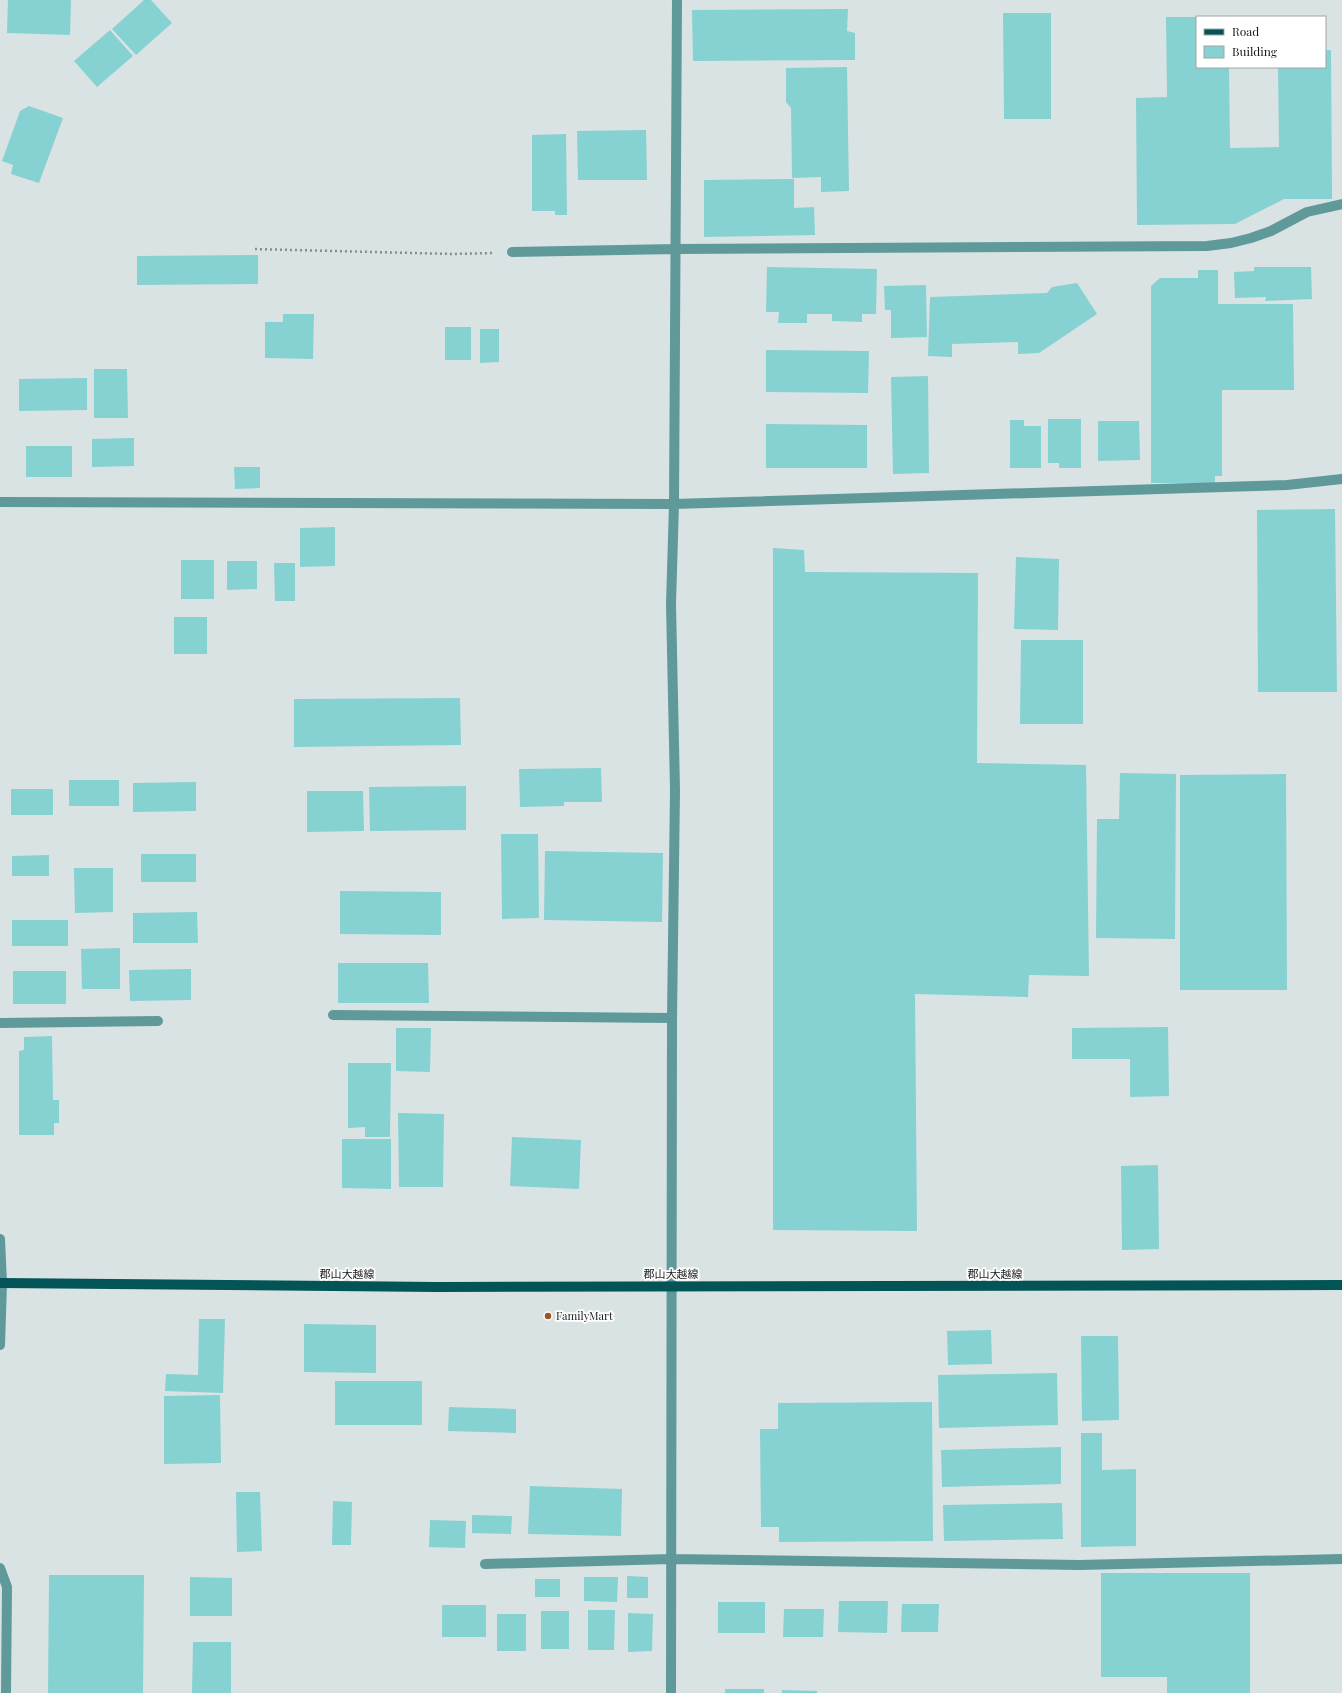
<svg xmlns="http://www.w3.org/2000/svg" width="1342" height="1693" font-family="'Playfair Display','Noto Sans JP',serif">
  <rect width="100%" height="100%" fill="#dae3e3"/>
  <path fill="#86d1d2" d="M8,0H71L70,35L7,33Z
    M144,0H151L172,23L136,55L112,29Z
    M848,9L847,31L855,33V60L693,61L692,10Z
    M1003,13H1051V119H1004Z
    M1166,17H1197V67H1229L1230,148L1279,147L1278,67H1325V50H1331L1332,199H1284L1235,224L1137,225L1136,98L1167,97Z
    M110,30L133,56L97,87L74,61Z
    M847,67L849,191L821,192V177L792,178L791,108L786,102V68Z
    M29,106L63,118L39,183L11,174L13,165L2,161L20,111Z
    M646,130L647,180H578L577,131Z
    M566,134L567,215H555V211H532V135Z
    M794,179V208L814,207L815,235L704,237V180Z
    M258,255V284L137,285V256Z
    M767,267L877,269L876,314H862V322L832,321V314H807V323H778L779,312H766Z
    M1254,267H1311L1312,299L1265,301L1266,297L1235,298L1234,272L1254,271Z
    M1198,270H1218V304H1293L1294,390H1222V476H1215V483H1151V286L1160,278H1198Z
    M1077,283L1097,314L1039,353L1018,354V342L952,344V357L928,356L930,297L1047,293L1052,287Z
    M926,285L927,337L891,338V310H885L884,286Z
    M283,314H314L313,359L265,358V322H283Z
    M445,327H471V360H445Z
    M480,329H499V362L480,363Z
    M766,350L869,351L868,393L766,392Z
    M94,369H127L128,418H94Z
    M928,376L929,473L893,474L891,377Z
    M87,378V410L19,411V379Z
    M1048,419H1081V468H1059V463H1048Z
    M1010,420H1024V426H1041V468H1010Z
    M1098,421H1139L1140,460L1098,461Z
    M766,424L867,425V468H766Z
    M134,438V466L92,467V439Z
    M26,446H72V477H26Z
    M234,467H260V488L235,489Z
    M1335,509L1337,692H1258L1257,510Z
    M335,527V566L300,567V528Z
    M773,548L804,550L805,572L978,573L977,763L1086,765L1089,976L1029,975L1028,997L915,994L917,1231L773,1230Z
    M1016,557L1059,559L1058,630L1014,629Z
    M181,560H214V599H181Z
    M227,561H257V589L227,590Z
    M274,563H295V601H275Z
    M174,617H207V654H174Z
    M1021,640H1083V724H1020Z
    M460,698L461,745L294,747V699Z
    M601,768L602,802H564V806L520,807L519,769Z
    M1120,773L1176,774L1175,939L1096,938L1097,819H1119Z
    M1286,774L1287,990H1180V775Z
    M69,780H119V806H69Z
    M196,782V811L133,812V783Z
    M466,786V830L370,831L369,787Z
    M11,789H53V815H11Z
    M307,791H363L364,831L307,832Z
    M501,834H538L539,918L502,919Z
    M545,851L663,853L662,922L544,920Z
    M141,854H196V882H141Z
    M49,855V876H12V856Z
    M74,868H113V912L75,913Z
    M340,891L441,892V935L340,934Z
    M197,912L198,943H133V913Z
    M12,920H68V946H12Z
    M120,948V989H82L81,949Z
    M338,963H428L429,1003H338Z
    M191,969V1000L130,1001L129,970Z
    M13,971H66V1004H13Z
    M1168,1027L1169,1096L1130,1097V1059H1072V1028Z
    M396,1028H431L430,1072L396,1071Z
    M52,1036L53,1100H59V1123H54V1135H19V1051L24,1050V1037Z
    M348,1063H391L390,1137H365V1127L348,1128Z
    M398,1113L444,1114L443,1187H399Z
    M512,1137L581,1140L579,1189L510,1186Z
    M342,1139H391V1189L342,1188Z
    M1158,1165L1159,1249L1122,1250L1121,1166Z
    M199,1319H225L223,1393L165,1391L166,1374L198,1375Z
    M304,1324L376,1325V1373L304,1372Z
    M991,1330L992,1364L948,1365L947,1331Z
    M1081,1336H1118L1119,1420L1082,1421Z
    M1057,1373L1058,1425L939,1428L938,1375Z
    M335,1381H422V1425H335Z
    M220,1395L221,1463L164,1464V1396Z
    M932,1402L933,1541L779,1542V1527H761L760,1429H778V1403Z
    M449,1407L516,1409V1433L448,1431Z
    M1081,1433H1102V1470L1136,1469V1546L1081,1547Z
    M1061,1447V1484L942,1487L941,1450Z
    M530,1486L622,1489L621,1536L528,1534Z
    M236,1492H260L262,1551L237,1552Z
    M333,1501L352,1502L351,1545H332Z
    M1062,1503L1063,1539L944,1541L943,1505Z
    M472,1515L512,1516L511,1534L472,1533Z
    M430,1520L466,1521L465,1548L429,1547Z
    M1101,1573H1250V1693H1167V1677H1101Z
    M49,1575H144L143,1693H48Z
    M627,1576L648,1577V1598H627Z
    M190,1577L232,1578V1616H190Z
    M584,1577H618L617,1602L584,1601Z
    M535,1579H560V1597H535Z
    M839,1601H888L887,1633L838,1632Z
    M718,1602H765V1633H718Z
    M902,1604H939L938,1632H901Z
    M442,1605H486V1637H442Z
    M784,1609H824L823,1637H783Z
    M588,1610H615L614,1650H588Z
    M541,1611H569V1649H541Z
    M628,1613L653,1614L652,1651L628,1652Z
    M497,1614H526V1651H497Z
    M193,1642H231V1693H192Z
    M725,1689H764V1693H725Z
    M782,1690L817,1691V1693H782Z"/>
  <g fill="none" stroke-linecap="round" stroke-linejoin="round">
    <path stroke="#878d8d" stroke-width="2.5" stroke-dasharray="2 3" stroke-linecap="butt" d="M255,249L452,254L492,253"/>
    <path stroke="#5f999a" stroke-width="10" d="M512,252L676,249L1207,246L1231,243L1251,238L1271,231L1307,212L1342,204
      M0,502L674,504L677,0
      M333,1015L672,1018
      M0,1023L158,1021
      M0,1239L2,1283L0,1345
      M485,1564L671,1559L1079,1565L1342,1559
      M0,1568L7,1587L6,1693
      M671,1693L672,1018L675,790L671,604L674,504L1287,485L1342,479"/>
    <path stroke="#025456" stroke-width="10" d="M0,1283L438,1287L1342,1285"/>
  </g>
  <circle fill="#995428" stroke="#fff" stroke-width="1.5" cx="548" cy="1316" r="4"/>
  <g text-anchor="middle" stroke-width="3.5" stroke-linejoin="round" paint-order="stroke">
    <g font-size="11" fill="#171a1a" stroke="#fff">
      <text x="347" y="1278">郡山大越線</text>
      <text x="671" y="1278">郡山大越線</text>
      <text x="995" y="1278">郡山大越線</text>
    </g>
    <g font-size="11" fill="#171a1a" stroke="#fff" text-anchor="start">
      <text x="556" y="1320">FamilyMart</text>
    </g>
  </g>
  <rect x="1196" y="16" width="130" height="52" fill="#ffffff" stroke="#a2a3a3"/>
  <rect x="1204" y="29" width="20" height="6" fill="#025456" stroke="#a2a3a3"/>
  <text x="1232" y="36" font-size="12" fill="#171a1a">Road</text>
  <rect x="1204" y="46" width="20" height="12" fill="#86d1d2" stroke="#a2a3a3"/>
  <text x="1232" y="56" font-size="12" fill="#171a1a">Building</text>
</svg>
